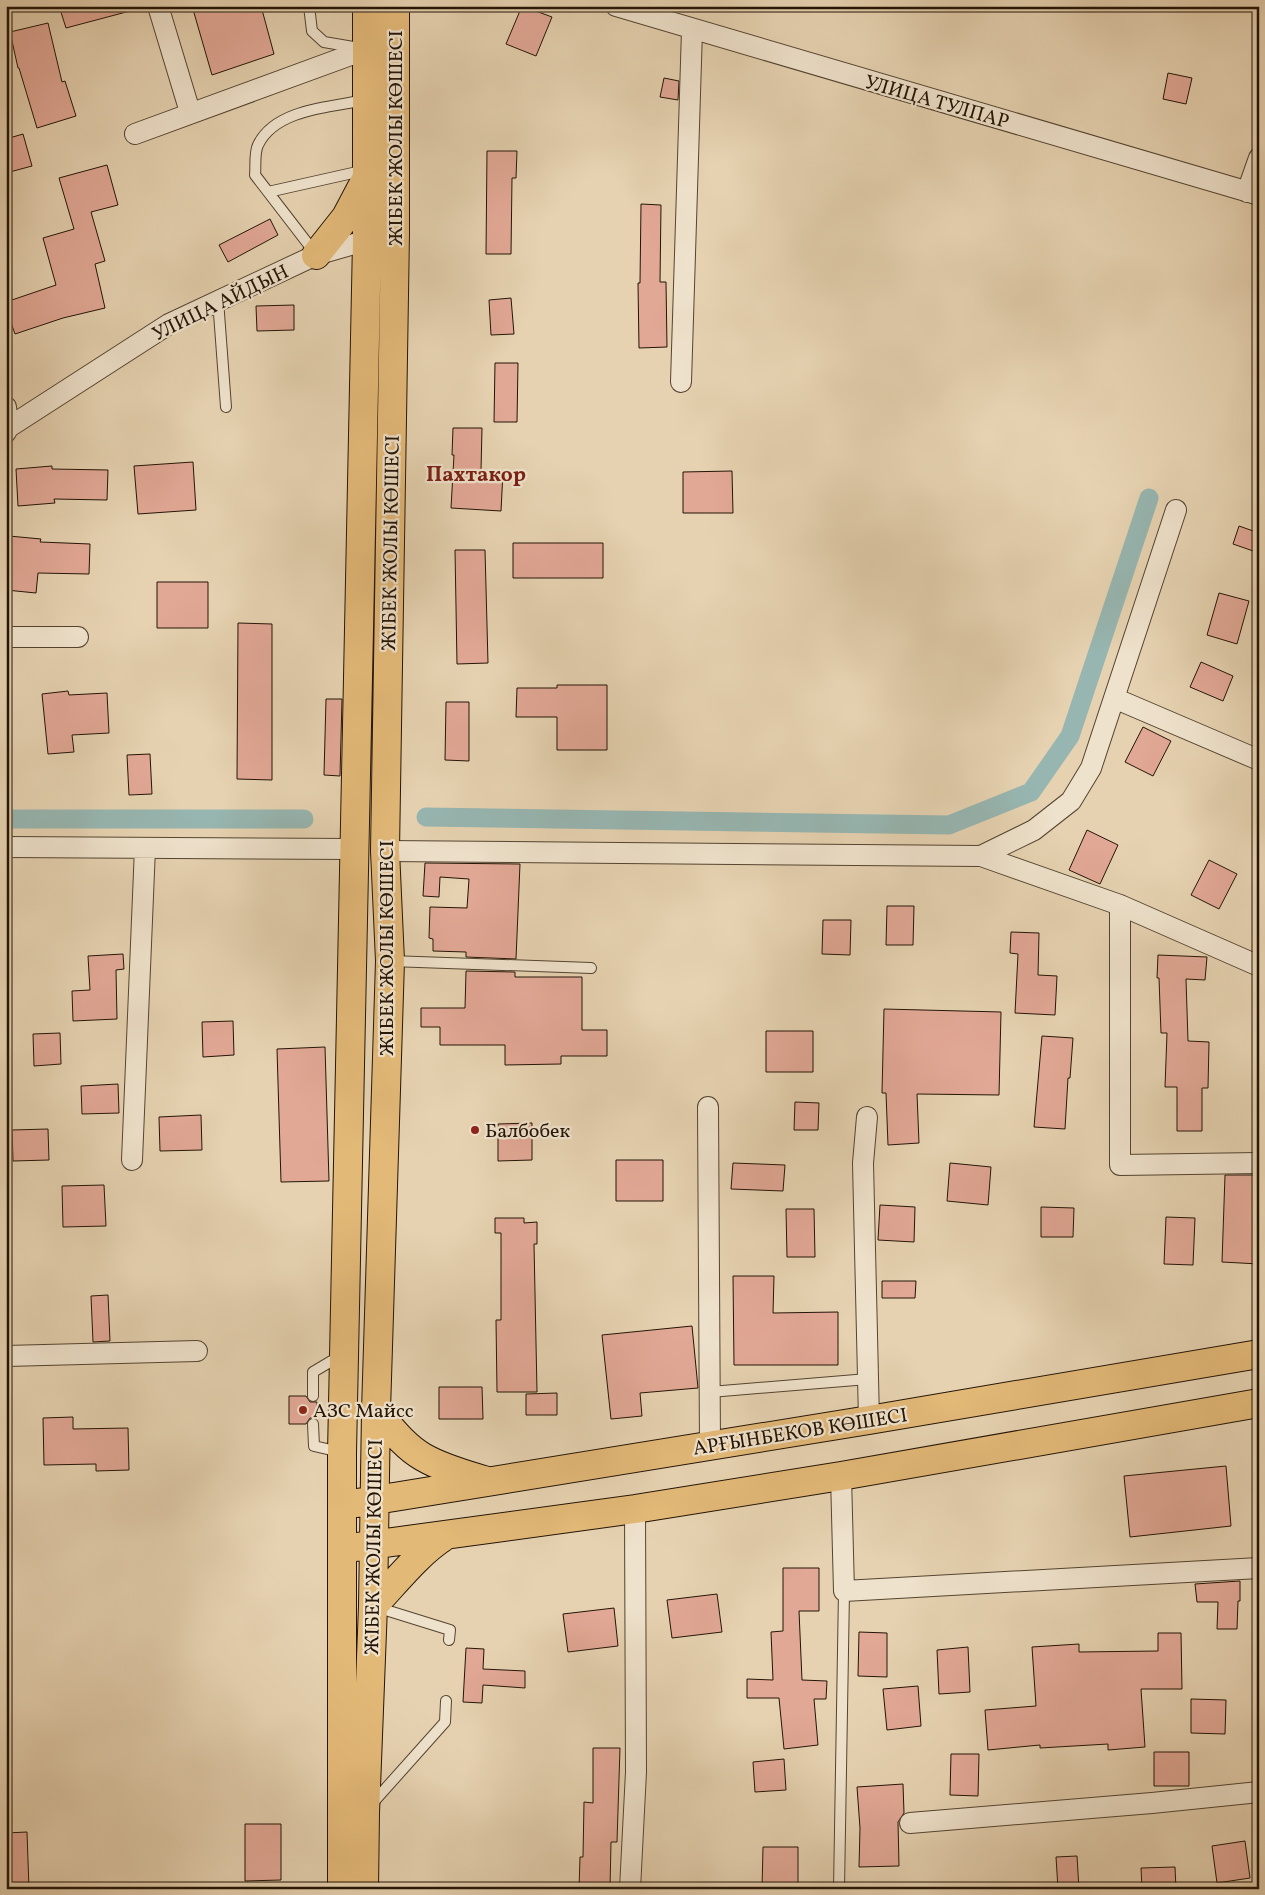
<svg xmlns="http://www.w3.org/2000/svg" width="1265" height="1895" font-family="Vollkorn,serif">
  <rect width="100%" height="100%" fill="#e6d2b1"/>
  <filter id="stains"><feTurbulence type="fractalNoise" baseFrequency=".004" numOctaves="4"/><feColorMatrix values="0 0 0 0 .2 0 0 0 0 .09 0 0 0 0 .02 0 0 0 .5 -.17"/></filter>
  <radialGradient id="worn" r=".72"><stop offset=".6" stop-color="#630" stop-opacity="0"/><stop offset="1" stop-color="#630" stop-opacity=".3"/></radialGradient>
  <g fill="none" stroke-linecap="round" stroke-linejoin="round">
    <path stroke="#97b6b1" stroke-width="19" d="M426,817L949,825L1031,792L1070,736L1149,498
      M6,819H304"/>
  </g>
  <path fill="#e2a896" stroke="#231406" d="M59,6H130V11L66,28Z
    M192,6H261L274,54L212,75Z
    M522,6L552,17L536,56L506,44Z
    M48,23L62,82L65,81L76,116L37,128L19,68H18L10,32Z
    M1168,73L1192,78L1186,104L1163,99Z
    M664,78L679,81L678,100L660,97Z
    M23,134L32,166L6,173V139Z
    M487,151H517L516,178H512L511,254H486Z
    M107,165L118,205L91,212L105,261L95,264L105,308L63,318L15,334L6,309V302L56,285L43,238L74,229L59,178Z
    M641,204L661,205L660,282H666L667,347L639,348L638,283H640Z
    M270,219L278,235L228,262L219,245Z
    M511,298L514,334L491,335L489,300Z
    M294,305V330L257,331L256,306Z
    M495,363H518L517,422H494Z
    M453,428H482L481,471L503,472L501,511L451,508L454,455H452Z
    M193,462L196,510L138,514L134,466Z
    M52,466V469L108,470L107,500L54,499L55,503L18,506L16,469Z
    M732,471L733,513H683V472Z
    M1239,526L1259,533V553L1233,544Z
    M9,536L41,539L40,542L90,544L89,574L38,573L36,593L6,590Z
    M513,543H603V578H513Z
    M455,550H485L488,663L457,664Z
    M157,582H208V628H157Z
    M1219,593L1249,601L1237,644L1207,635Z
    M238,623L272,624V780L237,779Z
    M1201,662L1233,676L1223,701L1190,687Z
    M557,685H607V750H557V717H516L517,688H557Z
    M68,691L69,695L107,693L109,733L72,735L74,752L48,754L42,694Z
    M326,699H342L340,776L324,775Z
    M446,702H469V761L445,760Z
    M1143,727L1171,741L1153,776L1125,762Z
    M150,754L152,794L129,795L127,755Z
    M1087,830L1118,845L1100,884L1069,870Z
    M1209,860L1237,874L1219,909L1191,895Z
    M425,863L520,864L516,959L466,957V952L433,951V939L429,938L430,907L467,908L469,879L440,877L439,897L423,896Z
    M887,906H914L913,945H886Z
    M823,920H851L850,955L822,954Z
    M1011,932L1039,933L1038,975L1057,976L1055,1015L1015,1013L1018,954L1010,953Z
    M123,954L124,969L116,970L117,1019L73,1021L72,991L90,990L88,956Z
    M1158,955L1207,957L1205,980L1186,979L1188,1041L1209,1042L1208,1088H1202V1131H1177V1087H1165L1167,1033H1161L1159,978H1157Z
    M466,971L515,972V977H582V1030H607V1056H561V1064L505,1065V1045H440V1027H421V1008H465Z
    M884,1009L1001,1012L999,1095L917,1094L919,1143L888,1145L886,1093H882Z
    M233,1021L234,1055L203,1057L202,1022Z
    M766,1031H813V1072H766Z
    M60,1033L61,1064L34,1066L33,1034Z
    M1042,1036L1073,1038L1070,1078H1068L1065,1129L1034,1127Z
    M325,1047L329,1181L281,1182L277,1049Z
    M118,1084L119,1113L82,1114L81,1086Z
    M795,1102L819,1103L818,1130H794Z
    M201,1115L202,1150L160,1151L159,1117Z
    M532,1123V1160L498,1161V1124Z
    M48,1129L49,1160L13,1161L12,1130Z
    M616,1160H663V1201H616Z
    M733,1163L785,1165L783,1191L731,1189Z
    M950,1163L991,1167L988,1205L947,1201Z
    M1225,1175H1259V1264L1222,1262Z
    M104,1185L106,1226L63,1227L62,1186Z
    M880,1205L915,1207L914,1242L878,1240Z
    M1041,1207L1074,1208L1073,1237H1041Z
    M786,1209H814L815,1257H787Z
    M1166,1217L1195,1218L1193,1265L1164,1264Z
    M495,1218H524V1223L537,1222V1244H534L537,1392H497L496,1320H501V1233H495Z
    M733,1276H774L773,1313L838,1312V1365H734Z
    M882,1281H916L915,1298H882Z
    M108,1295L110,1341L93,1342L91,1296Z
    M692,1326L698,1388L640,1393L642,1416L611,1419L602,1335Z
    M439,1387H482L483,1419H439Z
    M557,1393V1415H526V1394Z
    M289,1396H306L310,1402H317V1418H310L306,1424H289Z
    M73,1417V1429L128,1428L129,1470L96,1471V1464L44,1465L43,1418Z
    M1226,1466L1231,1526L1130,1537L1124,1476Z
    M783,1568H819V1611H799L802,1680L827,1681L826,1699H814L818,1745L784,1749L779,1698H747V1679L773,1680L771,1632L783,1631Z
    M1240,1581V1601H1238L1237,1629H1217L1218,1602H1197L1195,1584Z
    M717,1594L722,1632L672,1638L667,1600Z
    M614,1608L618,1646L568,1652L563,1614Z
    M859,1632L887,1633V1677L858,1676Z
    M1158,1633H1181L1182,1689H1141L1145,1747L1108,1750V1744L1040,1748V1745L988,1750L985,1710L1036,1706L1032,1647L1079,1644V1652L1158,1651Z
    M968,1647L970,1692L939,1694L937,1650Z
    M466,1648L484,1649L483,1669L525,1671V1688L483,1685L482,1703L463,1702Z
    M918,1686L921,1726L887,1730L883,1689Z
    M1191,1699L1226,1700L1225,1734L1191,1733Z
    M593,1748H620L617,1842H611L610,1889H579L580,1857H583L584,1802L593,1803Z
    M1154,1752H1189V1786H1154Z
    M951,1754H979L978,1796L950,1795Z
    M784,1759L786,1790L755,1792L753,1762Z
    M903,1784L904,1813L898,1822L899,1866L859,1867L860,1828L857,1787Z
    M245,1824H281V1880L245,1881Z
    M27,1832L29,1889H6V1833Z
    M1245,1841L1250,1878L1217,1883L1212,1846Z
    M763,1847H798V1889H762Z
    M1077,1856L1079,1889H1058L1056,1857Z
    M1175,1867L1176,1889H1142L1141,1868Z"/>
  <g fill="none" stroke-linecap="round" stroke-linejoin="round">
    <g stroke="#544431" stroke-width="12">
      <path id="service" d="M309,6L312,31L324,42L359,48
        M268,192L366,170
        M315,253L255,175C256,167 254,153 258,145C275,109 331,107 366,100
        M218,300L226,407
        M390,961L591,968
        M710,1392L868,1379
        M313,1396V1372L340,1356
        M313,1424L314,1446L340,1452
        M376,1607L450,1630L449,1640
        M370,1806L445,1722L446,1701
        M839,1889L844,1591"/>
    </g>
    <g stroke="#544431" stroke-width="22">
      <path id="minor" d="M158,6L190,112
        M616,6L1259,195
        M135,134L367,49
        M1247,192L1259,158
        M681,382L692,30
        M6,407L8,428L6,432
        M6,429L169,324L316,255L378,237
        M6,637H78
        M1114,698L1259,760
        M6,847L354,849
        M385,851L981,856L1034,830L1071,801L1091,768L1176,510
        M981,856L1120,905L1259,966
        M1120,905V1165L1259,1163
        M708,1107L710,1445
        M867,1117L863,1163L869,1420
        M132,1160L145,848
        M6,1356L197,1351
        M841,1476L844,1591L1259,1568
        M910,1823L1152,1803L1259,1792
        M630,1889L636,1772L635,1509"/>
    </g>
    <g stroke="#231406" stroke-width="30">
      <path id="primary" d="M316,255L346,217L365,181
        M376,1411C390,1427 404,1446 423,1457C442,1468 464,1474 484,1480
        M357,1503L869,1420L1259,1354
        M356,1547L635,1509L841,1476L1259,1403
        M373,1606C396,1582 417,1554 445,1536
        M342,1889V1453L367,241V6
        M364,1889L365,1813L373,1606L376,1411L390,961L385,851L395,233V6"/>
    </g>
    <use href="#service" stroke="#efe2cc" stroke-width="10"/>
    <use href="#minor" stroke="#efe2cc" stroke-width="20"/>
    <use href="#primary" stroke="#e3b978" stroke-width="28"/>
  </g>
  <g fill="#8f2418" stroke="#efe2cc" stroke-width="2">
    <circle cx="475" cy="1130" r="5"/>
    <circle cx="303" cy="1410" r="5"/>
  </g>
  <g text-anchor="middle" stroke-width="4.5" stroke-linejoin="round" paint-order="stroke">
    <g font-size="20" fill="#231406" stroke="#efe2cc">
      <text transform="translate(937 101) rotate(16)" y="7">УЛИЦА ТУЛПАР</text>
      <text transform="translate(395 138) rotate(-90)" y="7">ЖІБЕК ЖОЛЫ КӨШЕСІ</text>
      <text transform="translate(220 302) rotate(-26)" y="7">УЛИЦА АЙДЫН</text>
      <text transform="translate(390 543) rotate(-89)" y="7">ЖІБЕК ЖОЛЫ КӨШЕСІ</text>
      <text transform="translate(386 948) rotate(-90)" y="7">ЖІБЕК ЖОЛЫ КӨШЕСІ</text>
      <text transform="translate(800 1431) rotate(-9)" y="7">АРҒЫНБЕКОВ КӨШЕСІ</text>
      <text transform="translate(373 1547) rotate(-89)" y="7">ЖІБЕК ЖОЛЫ КӨШЕСІ</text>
    </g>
    <g font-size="20" fill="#231406" stroke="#efe2cc" text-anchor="start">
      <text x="485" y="1137">Балбобек</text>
      <text x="313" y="1417">АЗС Майсс</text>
    </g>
    <g font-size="21" font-weight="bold" fill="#7a1f14" stroke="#efe2cc">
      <text x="476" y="481">Пахтакор</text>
    </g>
  </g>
  <rect width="1265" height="1895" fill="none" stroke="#e6d2b1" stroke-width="25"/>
  <rect x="8" y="8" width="1250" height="1880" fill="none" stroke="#231406" stroke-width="2.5"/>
  <rect x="12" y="12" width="1240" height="1870" fill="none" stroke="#231406"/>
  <rect width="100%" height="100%" filter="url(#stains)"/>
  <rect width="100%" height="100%" fill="url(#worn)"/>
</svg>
